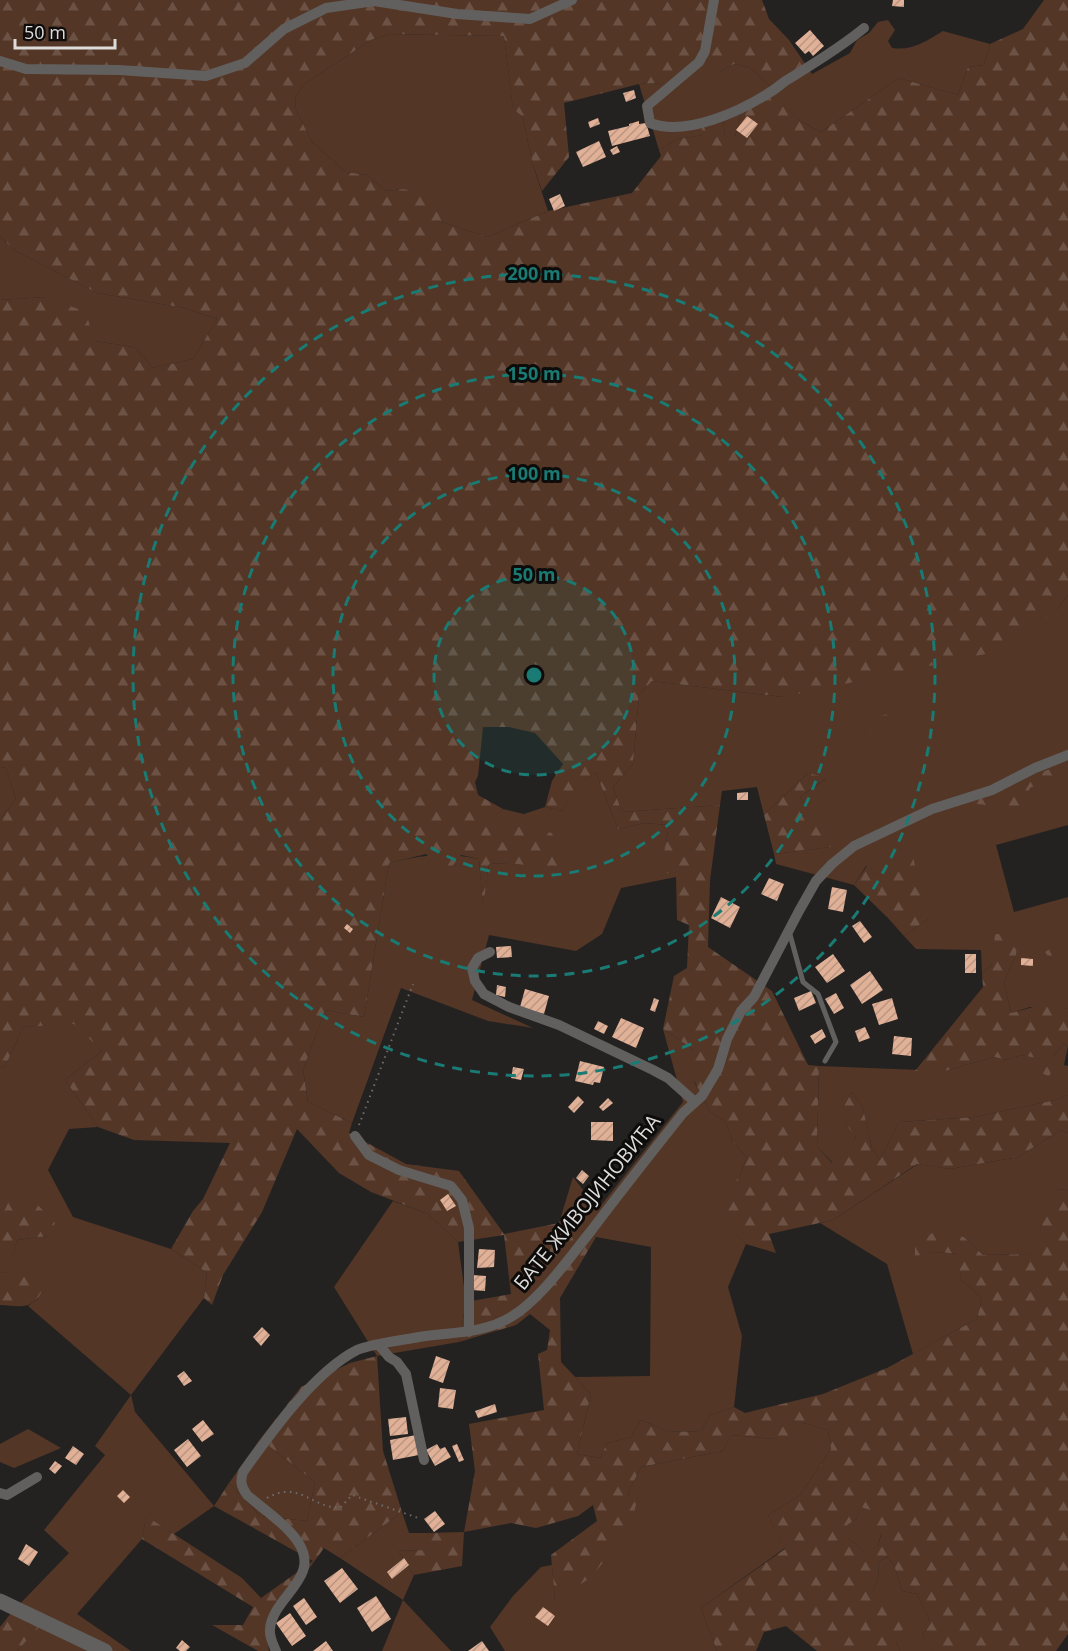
<svg xmlns="http://www.w3.org/2000/svg" width="1068" height="1651" font-family="'Open Sans',sans-serif">
  <defs>
    <pattern id="forest-firs" width="22" height="20" patternUnits="userSpaceOnUse" patternTransform="scale(1.5)"><rect width="22" height="20" fill="#533626"/><path d="M5 1l3.5 6h-7zM16 11l3.5 6h-7z" fill="#6b5245"/></pattern>
    <pattern id="building-hatch" width="6" height="6" patternUnits="userSpaceOnUse" patternTransform="scale(1.5)"><rect width="6" height="6" fill="#e1b197"/><path d="M-1 1l2-2M0 6l6-6M5 7l2-2" fill="none" stroke="#b99582"/></pattern>
  </defs>
  <rect width="100%" height="100%" fill="#242221"/>
  <path fill="#533626" d="M888,20L895,30L888,41L892,48C913,51 926,41 943,31L990,44L984,65L968,67L958,95L899,78L821,132L800,121L772,95L794,81L804,84L812,74L850,53L857,40L869,33L878,22Z
    M389,34L504,36L513,108L523,117L532,162L548,211L488,237L442,222L403,189L386,191L367,175L346,172L312,142L296,110L295,98L303,85L371,40Z
    M707,59L720,72L734,64L749,67L771,87L742,110L735,137H725L723,119L704,135L678,139L659,150L639,84L662,83V99Z
    M0,236L14,250L97,293L185,308L217,319L193,359L153,368L134,347L94,341L46,297L0,300Z
    M1068,595V825L996,845L1014,912L1068,897V1008L1065,1009L1030,1007L1011,1013L1004,982L1016,955L992,964L982,974L981,950L916,949L904,936L928,919L881,876L866,866L854,885L776,864L774,854L830,847L800,797L826,779L808,773L764,815L757,787L722,791L720,805L622,812L613,787L633,764L639,695L652,681L783,697L1057,609Z
    M0,767L6,768L16,799L0,820Z
    M596,773L618,829L644,823L669,825L666,842L676,877L621,888L602,934L576,951L489,935L472,1000L533,1028L488,1021L401,988L352,1123L308,1102L303,1070L325,1010L364,1017L389,863C424,855 444,852 479,859L483,903L489,864L508,863L489,821L503,809L524,814L545,807L563,811L575,785Z
    M74,1023L102,1051L65,1080L98,1127L69,1129L48,1170L73,1217L171,1249L207,1273L204,1298L131,1395L135,1412L214,1506L174,1534L146,1517L142,1539L77,1614L131,1651H17L39,1626L12,1612L69,1553L44,1530L105,1455L95,1446L131,1395L28,1306L38,1299V1276L0,1272V1257H12L17,1240L48,1236L3,1217L0,1220V1068L5,1067L23,1027Z
    M663,1029L694,1050V1082L710,1112L725,1121L733,1142L747,1157L739,1177L712,1208L746,1244L728,1287L742,1336L734,1407L710,1415L701,1431L669,1432L641,1420L631,1437L607,1443L600,1458L577,1454L591,1394L575,1377L650,1376L651,1247L596,1237L559,1223L573,1177L598,1209L683,1102Z
    M1063,1044L1068,1046L1064,1065L1068,1066V1095L1055,1100L975,1117L899,1122L880,1160L872,1148L863,1108L852,1092L845,1104V1124L856,1135L852,1149L833,1163L817,1147L819,1066L945,1071L994,1057L1007,1060L1021,1055L1042,1059L1053,1057Z
    M1061,1130L1068,1133V1190L1056,1189L1042,1224L1034,1254L983,1255L964,1237L915,1245L916,1255L939,1252L959,1254L961,1280L982,1298L977,1319L913,1354L887,1264L820,1223L833,1220L918,1164L950,1169L1018,1157Z
    M393,1201L428,1214L458,1242L466,1302L459,1342L377,1356L334,1287Z
    M803,1423L828,1430L831,1449L800,1495L768,1515L785,1548L701,1608L717,1651H505L490,1627L513,1596L541,1567L552,1565L555,1601L638,1498L627,1495L641,1467L723,1451L731,1435L774,1439Z
    M28,1429L61,1448L14,1468L0,1462V1444Z
    M260,1439L315,1482L307,1521L260,1516L229,1483Z
    M861,1506L873,1511L881,1534L878,1546L864,1553L855,1543L836,1532L856,1519Z
    M402,1512L409,1533H428L426,1550L398,1551L414,1575L403,1600L451,1651H382L403,1600L340,1558Z
    M887,1557L894,1565L902,1591L917,1594L931,1623L922,1635L934,1648L932,1651H900L873,1590L879,1577L878,1562Z"/>
  <path fill="url(#forest-firs)" fill-rule="evenodd" d="M0,0H762L769,19L789,40L812,74L804,85L794,82L773,95L800,121L821,132L899,78L958,95L968,67L984,65L990,44L1023,29L1044,0H1068V595L1057,609L1009,649L783,697L652,681L639,695L633,764L613,787L622,812L720,805L710,880L708,947L772,991L808,1065L819,1066L817,1147L832,1163L851,1149L856,1136L845,1124V1104L852,1092L863,1108L872,1148L880,1160L899,1122L975,1117L1055,1100L1068,1095V1133L1061,1130L1018,1157L950,1169L917,1164L833,1220L769,1234L776,1253L746,1244L711,1208L739,1177L747,1157L733,1142L725,1121L710,1112L694,1081V1050L663,1029L674,976L687,968L689,925L677,920L676,877L661,870L669,825L644,823L618,829L596,773L576,785L563,811L545,807L552,781L563,764L535,733L509,727H483L478,776L475,782L478,795L503,809L490,821L552,833L564,869L508,863L489,864L483,907L479,859L461,855L446,874L426,854L389,863L364,1017L325,1010L303,1070L308,1102L352,1123L349,1133L406,1164L459,1171L504,1234L559,1223L596,1237L560,1298L561,1362L591,1394L577,1454L600,1458L607,1443L631,1437L641,1420L669,1432L701,1431L710,1415L734,1407L745,1413L823,1394L887,1368L977,1319L982,1298L961,1280L958,1254L939,1252L915,1256V1245L935,1231L964,1237L983,1255L1033,1254L1042,1224L1041,1213L1056,1189L1068,1190V1634L1056,1651H932L933,1648L922,1635L931,1623L917,1594L902,1591L894,1565L887,1557L878,1562L879,1577L873,1590L909,1617L896,1642L900,1651H817L786,1626L764,1632L756,1651H717L701,1608L785,1549L768,1515L800,1495L831,1449L828,1430L803,1423L796,1434L774,1439L731,1435L723,1451L641,1467L627,1495L638,1497L629,1532L590,1578L555,1601L551,1555L597,1521L593,1505L578,1516L536,1528L511,1523L464,1532L462,1566L414,1575L398,1551L425,1550L428,1533L464,1532L475,1471L469,1424L544,1410L538,1354L547,1350L550,1330L530,1314L516,1325L459,1342L466,1302L511,1294L504,1235L458,1242L428,1214L371,1192L339,1173L297,1129L262,1212L223,1275L212,1305L204,1298L207,1273L171,1249L193,1211L203,1199L230,1143L134,1140L98,1127L65,1080L102,1051L74,1024L23,1027L5,1067L0,1068V820L16,799L6,768L0,767V300L46,297L86,312L94,341L134,347L153,368L193,359L217,319L185,308L97,293L14,250L0,236ZM389,34L504,36L513,109L523,117L532,162L542,191L569,157L564,103L639,84L661,83L662,100L707,59L709,72H720L734,64L749,67L771,87L742,110L735,137L725,136L723,119L701,124L703,135L678,139L659,150L661,156L632,193L548,211L488,237L442,222L430,194L403,189L386,191L367,175L346,172L312,142L296,110L295,98L303,85L371,40ZM861,1507L873,1511L870,1526L881,1535L878,1546L864,1552L855,1543L837,1532L856,1519Z
    M900,711C897,734 888,735 868,742L872,718Z
    M1052,768L1053,776L1030,788L1023,804L1011,817L994,806L970,803Z
    M808,773L827,778L800,797L831,847L774,854L764,815Z
    M913,857L928,919L904,936L888,918L854,885L867,866L881,876Z
    M995,934H1018L1016,955L1004,982L1011,1013L1055,1001L1065,1009L1068,1008V1046L1063,1044L1053,1057L1054,1064L1049,1077L1037,1070L1041,1059L1021,1055L1007,1060L994,1057L945,1071H915L983,987L982,974L992,964Z
    M1060,943L1065,944L1064,950L1050,959L1045,952Z
    M33,1200L55,1223L48,1236L17,1240L12,1258L0,1257V1220L9,1201Z
    M0,1272L38,1275L43,1289C33,1311 21,1306 0,1305Z
    M377,1356L383,1451L402,1512L340,1558L324,1548L265,1629L269,1651H258L212,1625H243L253,1607L142,1539L146,1516L242,1578L261,1598L313,1561L214,1506L229,1483L260,1516L307,1521L315,1482L260,1439L301,1387L350,1363Z
    M12,1612L40,1626L17,1651H0V1627Z"/>
  <path fill="url(#building-hatch)" d="M893,0H904V7L892,6Z
    M810,30L824,46L813,56L809,51L805,54L795,43Z
    M634,90L636,98L626,102L623,93Z
    M747,116L758,124L747,138L736,130Z
    M598,118L600,124L590,128L588,122Z
    M639,121V124L646,123L650,136L612,146L608,131L629,126V124Z
    M599,141L606,157L583,167L576,152Z
    M617,146L620,152L613,155L610,150Z
    M560,194L565,206L554,211L549,199Z
    M748,792V800H737V793Z
    M769,878L784,884L777,901L761,894Z
    M832,887L847,890L843,912L828,909Z
    M721,897L740,907L730,928L711,918Z
    M860,921L872,937L864,943L852,926Z
    M347,924L353,929L350,933L344,928Z
    M511,946L512,957L497,958L496,947Z
    M833,954L845,971L827,983L815,967Z
    M965,954H976V973H965Z
    M1021,958L1033,959V966L1021,965Z
    M870,971L883,990L862,1004L850,985Z
    M497,985L506,987L505,997L496,995Z
    M525,989L549,996L544,1014L520,1007Z
    M811,991L816,1003L799,1011L794,998Z
    M836,993L844,1008L834,1014L825,999Z
    M654,998L659,1000L655,1012L650,1010Z
    M892,998L898,1019L879,1025L872,1004Z
    M621,1018L644,1028L636,1048L612,1037Z
    M598,1021L608,1026L604,1034L594,1029Z
    M865,1027L870,1038L859,1042L855,1031Z
    M822,1029L826,1037L815,1044L810,1036Z
    M894,1036L912,1038L911,1056L892,1054Z
    M580,1061L604,1067L600,1083L594,1082L593,1085L575,1081Z
    M513,1067L524,1069L521,1080L511,1078Z
    M578,1096L584,1102L574,1113L568,1107Z
    M608,1098L613,1103L603,1111L599,1107Z
    M591,1122H613V1141L591,1140Z
    M582,1170L589,1176L583,1184L576,1178Z
    M448,1194L456,1206L447,1211L440,1200Z
    M479,1249L495,1250L494,1267L477,1268Z
    M472,1275L486,1276L485,1291L472,1290Z
    M262,1327L270,1335L261,1346L253,1337Z
    M436,1356L450,1361L443,1383L429,1378Z
    M184,1371L192,1381L184,1386L177,1376Z
    M440,1388L456,1390L453,1409L438,1407Z
    M495,1404L497,1412L478,1418L475,1411Z
    M406,1417L408,1434L390,1436L388,1419Z
    M203,1420L214,1434L202,1442L192,1429Z
    M416,1435L419,1455L393,1460L390,1440Z
    M188,1439L201,1456L187,1467L174,1450Z
    M437,1444L440,1449L445,1447L451,1457L435,1466L426,1450Z
    M457,1444L464,1460L459,1462L452,1446Z
    M73,1446L84,1454L76,1465L65,1458Z
    M55,1461L62,1466L55,1474L49,1469Z
    M123,1490L130,1497L124,1503L117,1496Z
    M435,1511L445,1524L434,1532L424,1519Z
    M26,1544L38,1552L29,1566L18,1559Z
    M404,1558L409,1565L392,1579L387,1572Z
    M342,1568L358,1589L340,1603L324,1581Z
    M376,1596L391,1619L372,1632L357,1608Z
    M304,1598L317,1617L306,1625L293,1606Z
    M543,1607L555,1616L548,1626L535,1617Z
    M290,1613L306,1636L292,1646L276,1623Z
    M182,1640L190,1647L186,1651H180L176,1648Z
    M326,1641L333,1651H313Z
    M482,1641L489,1651H468Z"/>
  <g fill="none" stroke-linecap="round" stroke-linejoin="round">
    <path stroke="#6e6d6c" stroke-width="2" stroke-dasharray="1.5 4.5" stroke-linecap="butt" d="M359,1125L413,984
      M267,1498C299,1480 310,1507 340,1508L352,1495L421,1519"/>
    <path stroke="#62605e" stroke-width="5" d="M789,931L803,982L818,994L836,1042L825,1061"/>
    <path stroke="#62605e" stroke-width="10" d="M714,0L705,51L699,62L647,106L650,123C686,137 741,111 772,91C777,88 782,83 787,80C813,64 840,48 864,28
      M0,61L26,69L119,70L206,76L245,63L284,29L326,8L374,1L457,14L530,19L572,0
      M490,952L478,958L472,968L475,981L484,994L509,1007L559,1025L653,1070L668,1078L695,1102
      M355,1136L369,1155L399,1170L451,1186L462,1200L469,1228V1332
      M379,1345L389,1357L397,1362L406,1374L424,1460
      M0,1493L7,1495L37,1477
      M276,1651C273,1644 269,1637 270,1629C273,1596 322,1578 298,1542C287,1525 262,1508 247,1495C241,1486 240,1481 243,1472C271,1433 314,1372 357,1350C370,1344 403,1340 419,1337C450,1332 483,1334 511,1317C541,1299 569,1258 591,1231C621,1191 652,1152 683,1113L702,1096L718,1069L727,1039L741,1011L754,997L799,911L816,881L832,864L854,846L932,809L992,790L1035,768L1068,755"/>
    <path stroke="#62605e" stroke-width="15" d="M0,1601L105,1651"/>
  </g>
  <circle cx="534" cy="675" r="100" fill="#197b73" fill-opacity=".12"/>
  <g fill="none" stroke="#197b73" stroke-width="3" stroke-dasharray="10 8">
    <circle cx="534" cy="675" r="100"/>
    <circle cx="534" cy="675" r="201"/>
    <circle cx="534" cy="675" r="301"/>
    <circle cx="534" cy="675" r="401"/>
  </g>
  <g text-anchor="middle" stroke-width="6" stroke-linejoin="round" paint-order="stroke">
    <g font-size="20" fill="#dddcdb" stroke="#0d0c0b">
      <text transform="translate(587 1202) rotate(-51)" y="7">БАТЕ ЖИВОЈИНОВИЋА</text>
    </g>
  </g>
  <circle cx="534" cy="675" r="9" fill="#197b73" stroke="#0d0c0b" stroke-width="3"/>
  <g font-size="18" text-anchor="middle" font-weight="bold" fill="#197b73" stroke="#0d0c0b" stroke-width="6" stroke-linejoin="round" paint-order="stroke">
    <text x="534" y="280">200 m</text>
    <text x="534" y="380">150 m</text>
    <text x="534" y="480">100 m</text>
    <text x="534" y="581">50 m</text>
  </g>
  <path d="M15 39v9h100v-9" fill="none" stroke="#dddcdb" stroke-width="3"/>
  <text x="24" y="39" font-size="18" fill="#dddcdb" stroke="#0d0c0b" stroke-width="4.5" paint-order="stroke">50 m</text>
</svg>
